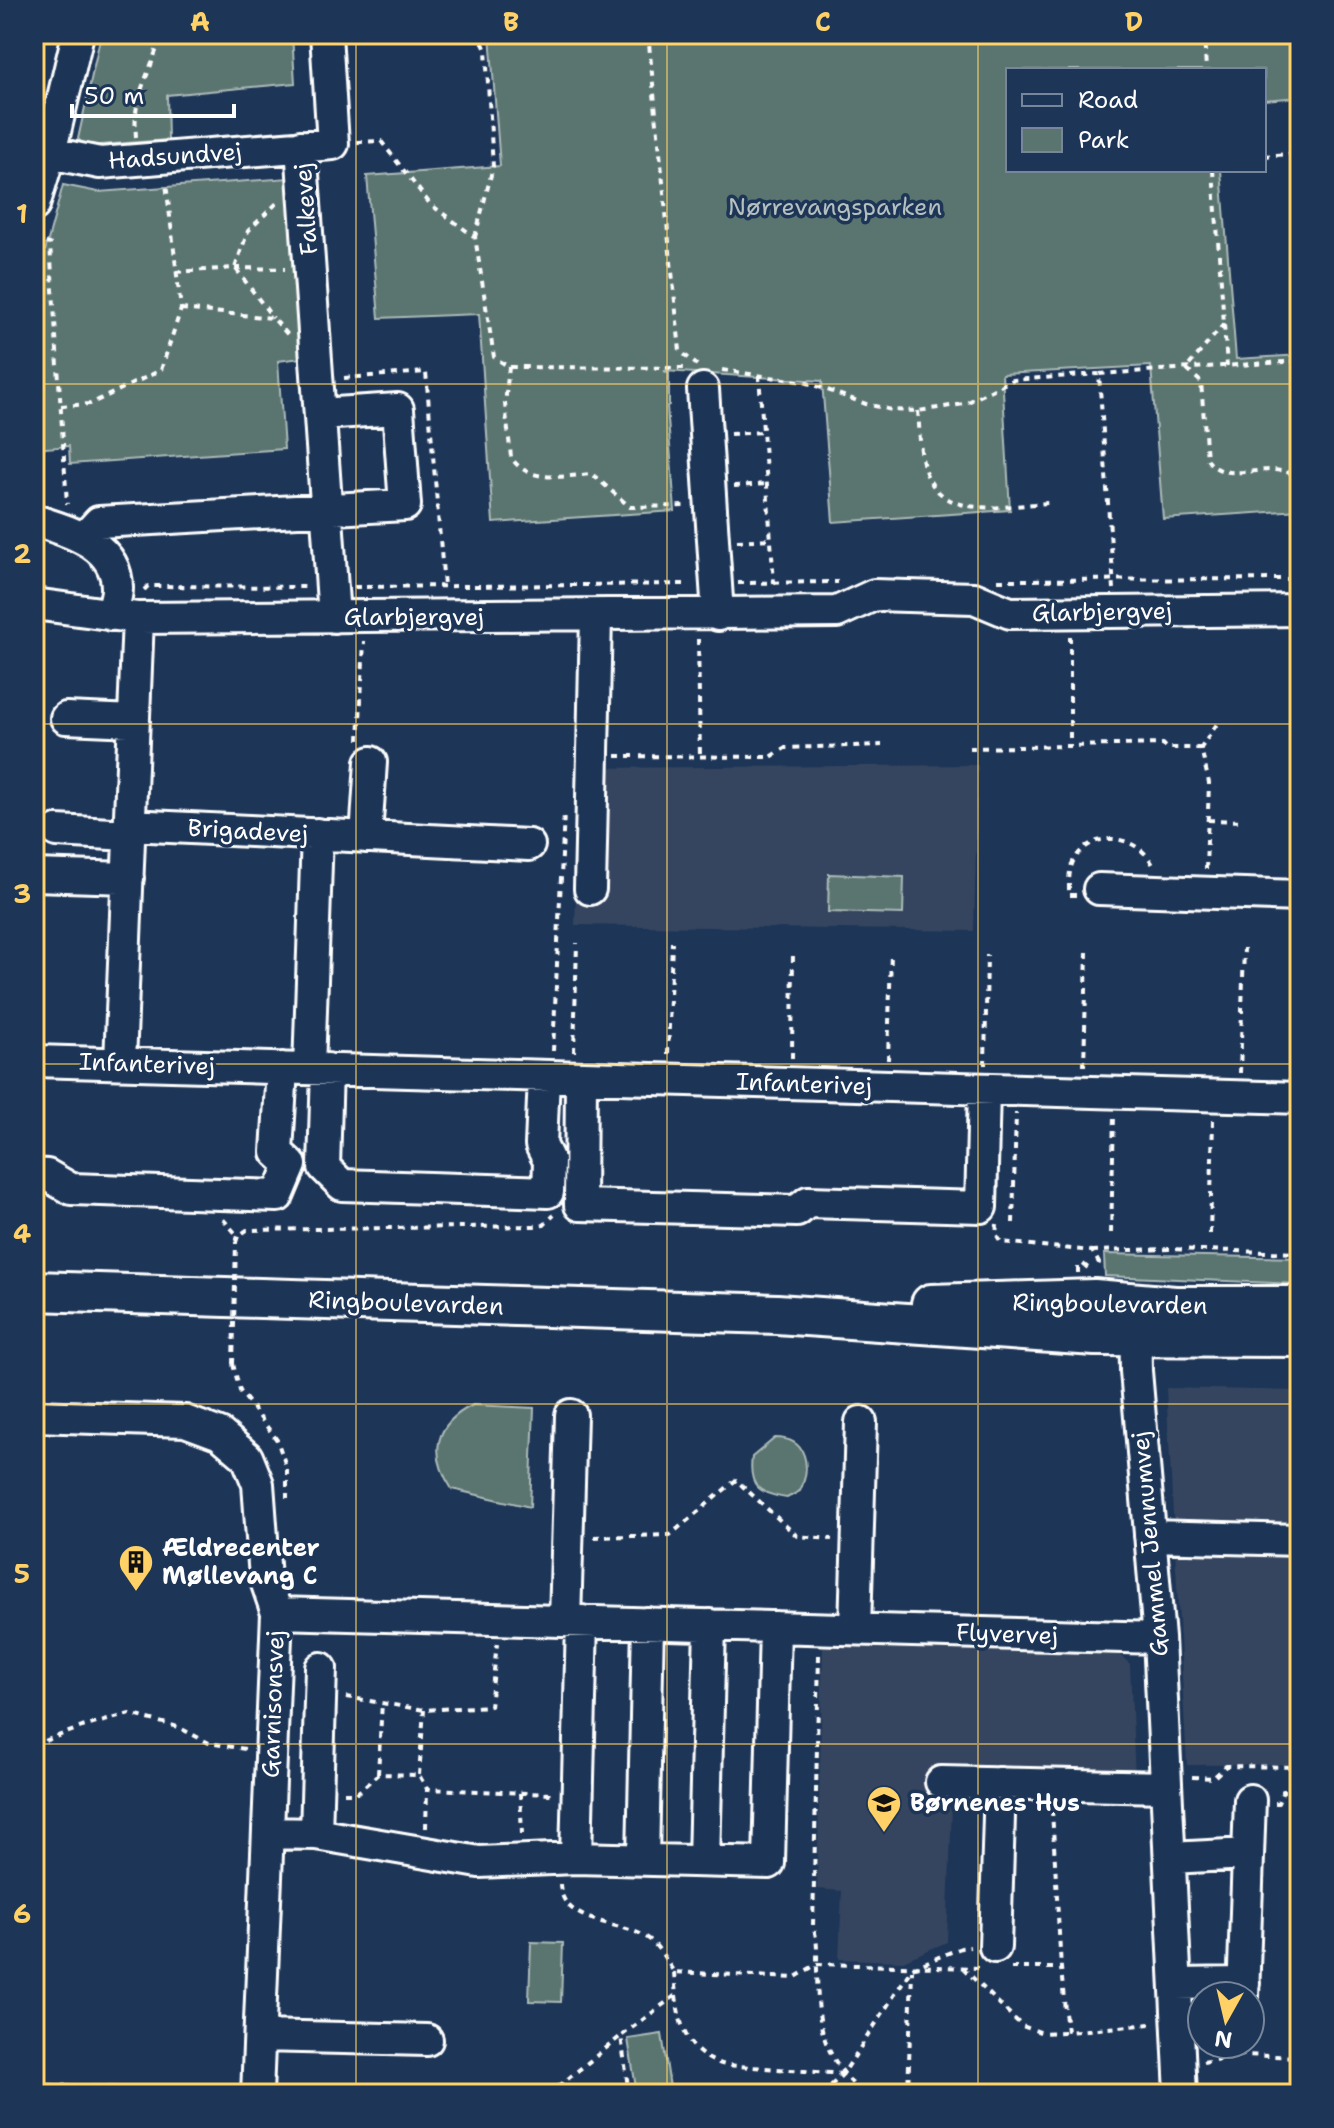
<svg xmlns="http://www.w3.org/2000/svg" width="1334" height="2128" font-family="'Shantell Sans',sans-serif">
  <rect width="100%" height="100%" fill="#1d3557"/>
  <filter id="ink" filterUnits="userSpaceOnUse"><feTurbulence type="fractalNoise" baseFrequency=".0125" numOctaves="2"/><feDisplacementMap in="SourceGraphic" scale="16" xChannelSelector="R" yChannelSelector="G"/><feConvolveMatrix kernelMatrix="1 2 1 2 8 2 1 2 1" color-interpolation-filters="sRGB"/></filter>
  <g filter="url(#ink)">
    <path fill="#34455f" d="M978,765L974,931L575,925L580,768Z
      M1166,1388L1300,1391V1764L1187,1765Z
      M823,1644L1117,1652L1130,1664L1135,1779L953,1778L947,1942L903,1961L839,1959L842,1891L817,1889Z"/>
    <path fill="#5a7470" stroke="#acbab8" stroke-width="2" d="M101,34H292L295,83L167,95L168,140L86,146L78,139Z
      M490,34H1300V97L1264,100V70H1008V170H1221L1236,359L1300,355V510L1163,519L1151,366L1002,374L1010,510L833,522L822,381L664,371L669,373V405L667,406L675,511L493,523L479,314L379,318L367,176L500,166Z
      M289,178L302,358L278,361L284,449L70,464L69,446L34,449V292L63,185L98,192Z
      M829,874L904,877L903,914L828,912Z
      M1104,1254L1300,1258V1284L1105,1276Z
      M473,1405L534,1408L530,1507L452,1489C429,1454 434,1424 473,1405Z
      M775,1438C808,1438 811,1467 800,1491L787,1498C759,1494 748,1486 752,1457Z
      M531,1942L563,1943L561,2002L529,2001Z
      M662,2034L671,2094H637L628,2039Z
      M34,2083L231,2092V2094H34Z"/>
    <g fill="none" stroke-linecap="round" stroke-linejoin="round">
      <g stroke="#fff" stroke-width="36">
        <path id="minor" d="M301,146L334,617
          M50,153L100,163L333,144L326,34
          M34,205L50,153L78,34
          M703,389L718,615
          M34,520C68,531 118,544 117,589C117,597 113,607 111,615
          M85,537L99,522L405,505L398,409L320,414
          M34,604L138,618L837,612L874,595L974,598L1010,613L1300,610
          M66,718L134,721
          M130,825L529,845
          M57,831L129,835
          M366,837L371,762
          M34,875L128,878
          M590,889L596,616
          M1099,889L1300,896
          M34,1061L1300,1098
          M120,1062L138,618
          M309,1069L317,834
          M327,1069L324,1167L342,1185L548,1192L549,1161L541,1145L544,1077
          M581,1078L580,1205L797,1211L808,1202L981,1207L984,1089
          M34,1174L47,1175L71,1189L278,1196L291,1165L277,1152L282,1068
          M1135,1316L1136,1371L1159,1638L1181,2094
          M34,1416L185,1421L220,1434L247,1457L258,1484L265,1578L277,1613L257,2094
          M1150,1536L1300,1540
          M277,1613L1159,1638
          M565,1621L571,1415
          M582,1621L576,1858L769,1863L775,1627
          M855,1629L861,1422
          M941,1782L1166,1787
          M268,1833L316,1834L321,1668
          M316,1834L479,1862L576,1858
          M1170,1858L1248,1854
          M643,1859L648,1623
          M704,1861L710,1625
          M995,1947L1000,1783
          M1176,1984L1244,1983
          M1243,1996L1250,1800
          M260,2036L427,2040"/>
      </g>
      <g stroke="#fff" stroke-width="44">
        <path id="major" d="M34,1291L777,1314L1095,1336L1300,1337
          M931,1304L1094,1299L1175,1306H1300"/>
      </g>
      <path stroke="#fff" stroke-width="4" stroke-dasharray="6 6" stroke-linecap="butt" d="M648,34L680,351L697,365
        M1204,34L1206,70
        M136,137C134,108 138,97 149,70C156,54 155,44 171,34
        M357,142L381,141L430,204L475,237L494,357L509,367L689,368
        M1264,156L1300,153
        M1213,170L1227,366
        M475,237L493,167L486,50L479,34
        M34,240L50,244L67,504
        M235,268L285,269
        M236,269L273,318
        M176,272L235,268L248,231L280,200
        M181,309L273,318L288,335
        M1224,324L1186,369L1201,382L1207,459C1221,481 1252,469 1274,470C1283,471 1292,473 1300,475
        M509,367L505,404L511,457C527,484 566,476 592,474L630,507L686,506
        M722,370L805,382L866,404L892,410L918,411L964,404L1012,380L1099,374
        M759,375L774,583
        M344,378L426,372L444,586
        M61,406L90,404L161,370L181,309L166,183
        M918,411C920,431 919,454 926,473C946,522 1007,505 1048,503
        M730,434L763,432
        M734,486L767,484
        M737,541L771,539
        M998,580L1300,579
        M738,583L838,582
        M354,587L690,584
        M1114,589L1099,374L1300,361
        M144,590L148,586L306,587
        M1070,636V746
        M698,639L700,757
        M359,740L364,641
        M969,748L1163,744L1167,748H1201
        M616,756L771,757L785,748L882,745
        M1208,820L1243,821
        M1206,869L1209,783L1201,748L1219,721
        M1076,895H1069C1069,883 1068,867 1076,857C1096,828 1140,836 1154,867
        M553,1051L564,812
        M574,1052L577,943
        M668,1054L672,942
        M792,1058L793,951
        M888,1060L891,952
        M985,1065L987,955
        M1084,1066L1087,952
        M1240,1073L1244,948
        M223,1219L238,1236
        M1013,1223L1016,1113
        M997,1224L996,1234L1001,1242L1092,1251L1099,1263L1096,1269
        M1111,1233L1114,1116
        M1210,1234L1213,1120
        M236,1242L238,1236L247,1230L534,1226L544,1225L554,1215
        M1092,1251L1169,1249L1300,1253
        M1078,1273V1267L1083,1264L1088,1268
        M233,1364L240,1391L277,1440L287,1469V1498
        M594,1537L670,1535L736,1480L797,1536L832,1539
        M819,1655L813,1926C818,1940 817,1953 817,1969C818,2028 820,2050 862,2094
        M346,1697L424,1710L490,1706L497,1644
        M34,1745L82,1727L130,1714L178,1727L209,1743L245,1749
        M378,1774L382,1702
        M419,1775L424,1710
        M1192,1777L1213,1778L1226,1766L1300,1767
        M344,1793H357L378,1774L419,1775L427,1789L551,1794
        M520,1793L522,1834
        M1275,1803H1278L1283,1791H1300
        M1052,1810L1061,1968
        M426,1828L427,1789
        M560,1884C562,1925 618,1920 646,1937C658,1944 666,1961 674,1972L794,1978L817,1964L978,1968
        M963,1968L1022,2026L1043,2033L1067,2032
        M1011,1968H1061L1067,2032L1151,2024
        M674,1972C677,2013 680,2055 726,2065L843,2074
        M1246,2044V2055
        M1203,2062L1243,2055L1300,2057
        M549,2094L621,2036
        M629,2094L621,2036L676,1995
        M822,2094L843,2074L912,1968L961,1948L970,1947
        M908,2094L912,1970"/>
      <use href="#minor" stroke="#1d3557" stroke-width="30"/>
      <use href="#major" stroke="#1d3557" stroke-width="38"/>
      <path stroke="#fff" stroke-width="4" stroke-dasharray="6 6" stroke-linecap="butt" d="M233,1364L236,1242"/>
    </g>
  </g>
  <path fill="none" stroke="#ffd166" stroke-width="2" stroke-opacity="0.55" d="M356,34V2094M667,34V2094M978,34V2094M34,384H1300M34,724H1300M34,1064H1300M34,1404H1300M34,1744H1300"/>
  <defs>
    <g id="building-pin" transform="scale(1.8)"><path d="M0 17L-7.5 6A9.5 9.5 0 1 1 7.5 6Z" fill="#ffd166" stroke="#1d3557"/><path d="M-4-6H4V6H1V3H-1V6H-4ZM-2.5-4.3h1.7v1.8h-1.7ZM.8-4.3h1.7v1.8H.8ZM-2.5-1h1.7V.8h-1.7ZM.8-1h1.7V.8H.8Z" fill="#111"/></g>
    <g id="school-pin" transform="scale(1.8)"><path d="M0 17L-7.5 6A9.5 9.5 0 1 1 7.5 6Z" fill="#ffd166" stroke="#1d3557"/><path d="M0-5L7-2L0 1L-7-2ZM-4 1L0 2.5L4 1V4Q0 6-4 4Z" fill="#111"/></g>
  </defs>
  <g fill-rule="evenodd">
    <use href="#building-pin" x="136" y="1562"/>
    <use href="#school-pin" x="884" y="1803"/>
  </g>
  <g text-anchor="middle" stroke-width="7" stroke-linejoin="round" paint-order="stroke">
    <g font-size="24" fill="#fff" stroke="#1d3557">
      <text transform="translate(175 156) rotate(-4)" y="8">Hadsundvej</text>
      <text transform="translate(306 209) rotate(-94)" y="8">Falkevej</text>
      <text transform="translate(1102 612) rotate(-1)" y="8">Glarbjergvej</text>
      <text x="414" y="625">Glarbjergvej</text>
      <text transform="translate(248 831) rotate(3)" y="8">Brigadevej</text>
      <text transform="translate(147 1064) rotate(2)" y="8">Infanterivej</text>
      <text transform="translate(804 1084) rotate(2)" y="8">Infanterivej</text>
      <text transform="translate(406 1303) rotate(2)" y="8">Ringboulevarden</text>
      <text transform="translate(1110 1304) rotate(1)" y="8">Ringboulevarden</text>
      <text transform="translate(1150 1544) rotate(-95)" y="8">Gammel Jennumvej</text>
      <text transform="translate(1007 1634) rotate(2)" y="8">Flyvervej</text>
      <text transform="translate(273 1704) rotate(-88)" y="8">Garnisonsvej</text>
    </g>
    <g font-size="24" fill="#b5c0bf" stroke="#1d3557">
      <text x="835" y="215">Nørrevangsparken</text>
    </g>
    <g font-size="24" font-weight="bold" fill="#fff" stroke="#1d3557" text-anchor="start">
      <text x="162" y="1556">Ældrecenter<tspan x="162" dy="28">Møllevang C</tspan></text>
      <text x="910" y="1811">Børnenes Hus</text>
    </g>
  </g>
  <rect width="1334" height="2128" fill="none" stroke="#1d3557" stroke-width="88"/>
  <rect x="1006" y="68" width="260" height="104" fill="#1d3557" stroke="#77869a" stroke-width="2"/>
  <rect x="1022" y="94" width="40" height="12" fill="#1d3557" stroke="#77869a" stroke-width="2"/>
  <text x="1078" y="108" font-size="24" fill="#ffffff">Road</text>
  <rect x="1022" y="128" width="40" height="24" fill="#5a7470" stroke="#77869a" stroke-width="2"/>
  <text x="1078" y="148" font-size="24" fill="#ffffff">Park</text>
  <g transform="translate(1226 2020) rotate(188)"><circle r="38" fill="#1d3557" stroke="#77869a" stroke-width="2"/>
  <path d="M0-6L14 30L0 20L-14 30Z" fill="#ffd166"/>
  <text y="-12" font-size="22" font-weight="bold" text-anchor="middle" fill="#ffffff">N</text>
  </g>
  <path d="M72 104v12h162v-12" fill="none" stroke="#ffffff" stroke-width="4"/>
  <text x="84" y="104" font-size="24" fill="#ffffff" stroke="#1d3557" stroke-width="6" paint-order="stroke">50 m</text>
  <rect x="44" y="44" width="1246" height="2040" fill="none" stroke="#ffd166" stroke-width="3"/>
  <g font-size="26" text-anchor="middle" font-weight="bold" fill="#ffd166">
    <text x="200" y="31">A</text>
    <text x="511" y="31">B</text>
    <text x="823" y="31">C</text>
    <text x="1134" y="31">D</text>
    <text x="22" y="223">1</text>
    <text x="22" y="563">2</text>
    <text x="22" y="903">3</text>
    <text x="22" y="1243">4</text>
    <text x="22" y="1583">5</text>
    <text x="22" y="1923">6</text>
  </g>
</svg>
